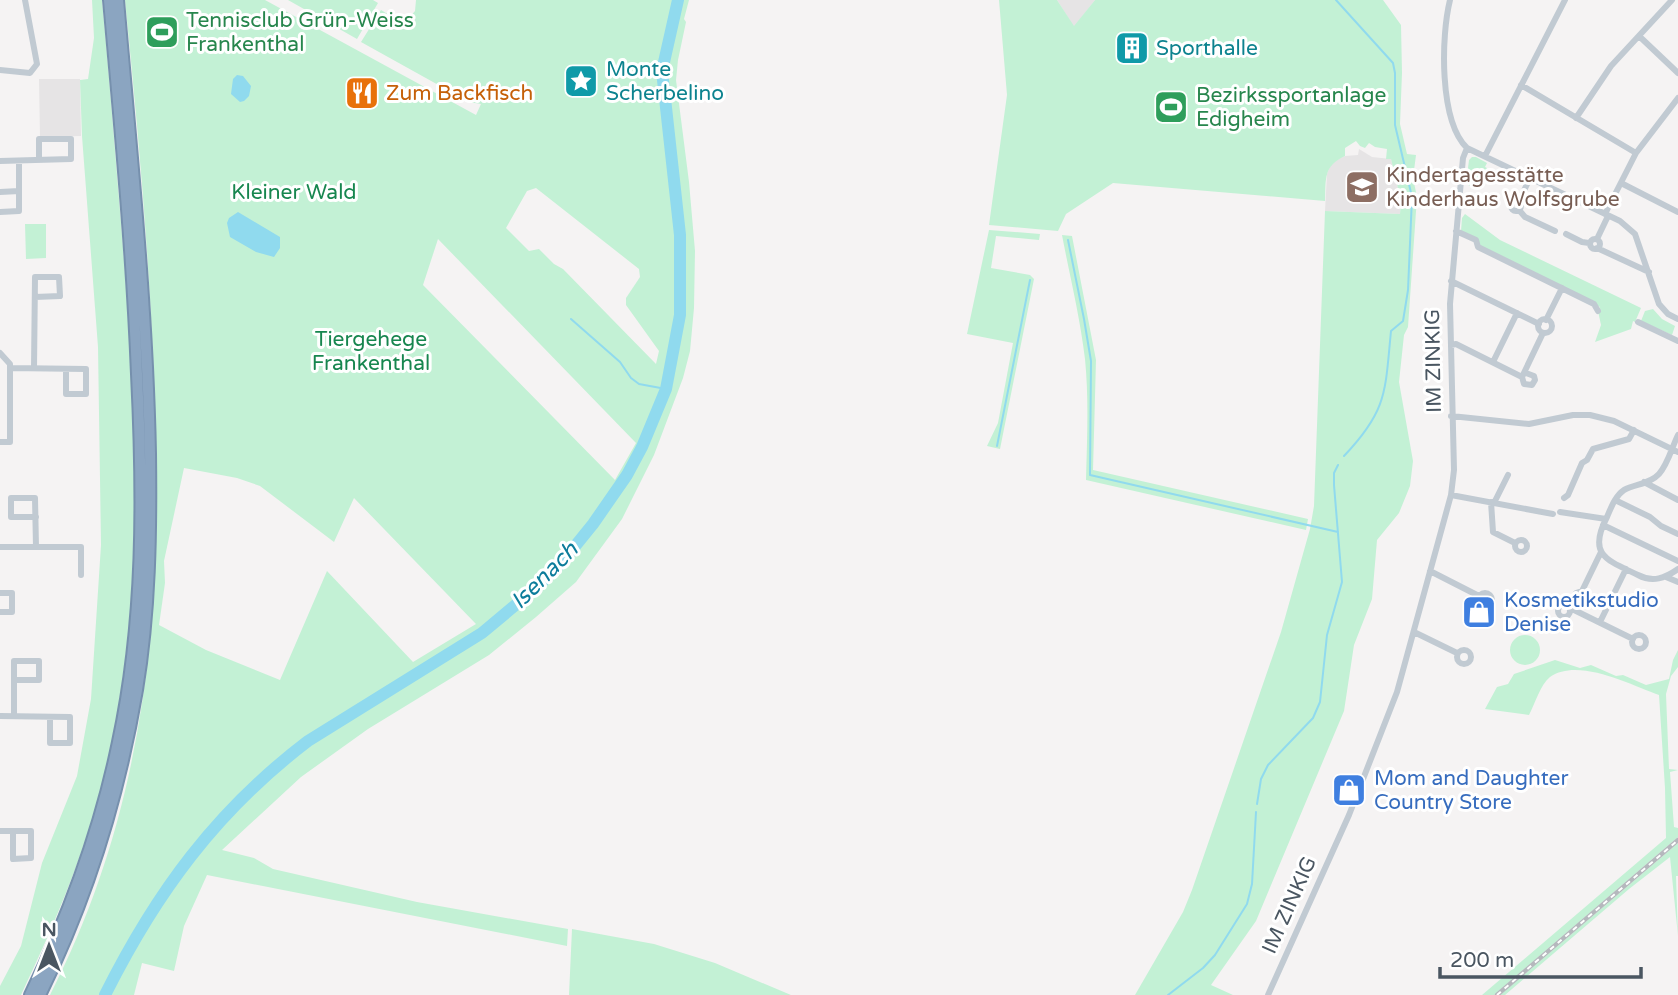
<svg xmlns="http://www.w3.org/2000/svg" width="1678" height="995" font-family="'Varela Round',sans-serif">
  <rect width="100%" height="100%" fill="#f5f3f3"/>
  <path fill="#e6e4e5" d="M1057,0H1095L1074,27Z
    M39,79H80L81,136L40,137Z
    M1359,149L1372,157L1391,159L1401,201L1400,214L1325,211L1327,174L1330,166L1335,161L1345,156L1358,155Z"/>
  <path fill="#c3f1d5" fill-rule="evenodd" d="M92,0H102C110,82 116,165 123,247C136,413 145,583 111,747C93,834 59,915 21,995H0V986L21,946L42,863L77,776L91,699L101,545L98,347L82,136L80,80L88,79L94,38Z
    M125,0H265L476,115L481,104L469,102L361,42L381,10L404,24L415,11L416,0H689L684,19L686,22L678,60L676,80L689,182L695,251L694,308L690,351L683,378L654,455L622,519L576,582L536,617L489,655L368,729L301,777L222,850L254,858L273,869L417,902L568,929L567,946L207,875L184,926L174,971L142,963L134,995H50C154,791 164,584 153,359C148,239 137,120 125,0ZM536,188L639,269L640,277L626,298V305L659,351L656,364L563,269L554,264L539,249L529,251L506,228L527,191ZM438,239L636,443L615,480L423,285ZM184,468L237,478L260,486L334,542L354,498L476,624L413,662L327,571L280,680L206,650L159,625L165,583L164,561Z
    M288,0H373L378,3L357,39Z
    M999,0H1057L1074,26L1095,0H1383L1401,25L1402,73L1400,124L1407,154L1416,155L1413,178L1417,197L1408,327L1404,335L1399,382L1413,461L1410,486L1399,513L1377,540L1372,599L1354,645L1344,711L1256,921L1211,985L1233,995H1135L1183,912L1192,890L1281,632L1310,529L1314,506L1325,211L1400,214L1401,201L1391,159H1386L1387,149L1375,147L1369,143L1365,148L1360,146L1356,141L1345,148V156C1323,166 1326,179 1325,201L1113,183L1066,214L1058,231L989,225L1007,95Z
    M1472,157H1476L1487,163L1485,167L1487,168L1475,188L1466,184L1469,160Z
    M1465,214L1500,240L1641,308L1635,322L1633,321L1631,329L1595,342L1601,325L1598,311L1600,307L1480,246L1461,231L1462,218Z
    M25,224H46V258L26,259Z
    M989,230L1040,234L1039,240L996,236L991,268L1030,275L1034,279L1000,449L987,446L998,423L1013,343L967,334Z
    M1062,235L1072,236L1096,360L1093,470L1308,519L1306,530L1086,480C1087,440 1089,399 1085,359C1080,317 1070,277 1062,235Z
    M1653,309L1662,319L1675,326L1672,335L1641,321L1645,311Z
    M1510 650a15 15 0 1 1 30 0a15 15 0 1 1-30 0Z
    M1678,650V667L1671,676L1666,694L1669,769L1678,770L1670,772L1674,827L1678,828V837L1494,995H1482L1666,838L1665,788L1659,695C1631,685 1578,657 1550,677C1540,685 1535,704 1529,715L1485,709L1497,687L1508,684L1514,674L1555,660L1580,668L1591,665L1616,676L1623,675L1646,685L1669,679L1673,660Z
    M1678,843V876H1676L1678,936L1670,857L1629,889L1505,995H1500Z
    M572,929L654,944L715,963L791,995H569Z"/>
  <path fill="#90daee" d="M237,75L243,76L251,86L249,96L244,101L240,102L231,94L233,79Z
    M238,212L280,237V248L274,257L256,252L230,237L227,223L229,218Z"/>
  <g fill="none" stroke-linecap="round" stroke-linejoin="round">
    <path stroke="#90daee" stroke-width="2" d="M1336,0L1393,63L1395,73V125L1412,197L1408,290L1403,321L1391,331C1385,391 1388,410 1344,456
      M1068,240L1084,319L1091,361L1090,475L1338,532
      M571,319L620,362L631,378L639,384L666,389
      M997,446L1030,280
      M1257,804L1261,779L1268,765L1313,718L1320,702L1327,635L1342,582L1334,485V473L1338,465
      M1168,995L1203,968L1215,955L1247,904L1252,884L1256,812"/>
    <path stroke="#90daee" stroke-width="12" d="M105,995C156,893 216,811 308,741L482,633L537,587L563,561L593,524L627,475L642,447L666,389L680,315V235L662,71L678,0"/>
    <g stroke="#7690ad" stroke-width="14">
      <path id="highway" d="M30,995C69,914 100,830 118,742C144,621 143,496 137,374C132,249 120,124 109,0
        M40,995C88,898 119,796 137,690C150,612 151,531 150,453C147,301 131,151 118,0"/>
    </g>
    <path stroke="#c1cad2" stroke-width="6" d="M1450,0C1441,36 1439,121 1467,148L1620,221L1635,234L1659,304L1668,314L1678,319
      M1639,36L1678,73
      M0,70L30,73L37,64L25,0
      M1521,85L1636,153
      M1576,118L1611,66L1672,0
      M1485,156L1565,0
      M0,161L71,159V139H39V159
      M1621,183L1678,212
      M0,192L19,191
      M1511 206a5 5 0 1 1 10 0a5 5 0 1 1-10 0Z
      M1519,201L1530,178
      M1519,210L1525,217L1555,231
      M0,212L19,211V161
      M1605,214L1636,153L1678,98
      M1456,231L1476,240L1478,247L1594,304L1598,311
      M1566,234L1582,242L1589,243
      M1590 244a5 5 0 1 1 10 0a5 5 0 1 1-10 0Z
      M1597,239L1608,216
      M1597,248L1649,272
      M1451,281L1539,324
      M1538 326a7 7 0 1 1 14 0a7 7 0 1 1-14 0Z
      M1546,320L1562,288
      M1638,322L1678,341
      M1451,345L1456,344L1522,377
      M0,353L10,364V368L86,369V394H66V369
      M1493,362L1517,313
      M34,368L35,277H59L60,296L35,297
      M1526,373L1534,376L1535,380L1532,385L1524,384L1522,377L1543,333
      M1451,416L1529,424L1573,415H1590L1614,421L1678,452
      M1678,435C1672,447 1668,464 1659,474C1650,484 1635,484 1624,490C1615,496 1611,508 1607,517C1587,555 1607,560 1638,575C1653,583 1665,578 1678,569
      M0,442H10V368
      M1644,482L1678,500
      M1451,495L1553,514
      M1564,498L1568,495L1582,463L1587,460L1593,449L1629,439L1634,430
      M1615,500L1650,517L1661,526L1678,534
      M1491,502L1493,532L1515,543
      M1494,503L1508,475
      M1560,512L1606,519
      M36,517H11V498H35L36,547
      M1603,525L1678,561
      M1515 546a6 6 0 1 1 12 0a6 6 0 1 1-12 0Z
      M0,547H81V575
      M1430,571L1479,596
      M1666,577L1678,582
      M0,593H12V612H0
      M1478 600a7 7 0 1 1 14 0a7 7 0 1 1-14 0Z
      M1558 611a6 6 0 1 1 12 0a6 6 0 1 1-12 0Z
      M1569,607L1576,593L1582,591L1601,552
      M1570,608L1633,639
      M1600,622L1626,569
      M1414,632L1457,653
      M1632 642a7 7 0 1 1 14 0a7 7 0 1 1-14 0Z
      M1457 657a7 7 0 1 1 14 0a7 7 0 1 1-14 0Z
      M0,716L70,717V743H50V718
      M14,716V661H39V680H15
      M0,831H31V858L13,859V831
      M1268,995L1349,815L1397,692L1451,495L1454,470L1450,304L1463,158L1467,148"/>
    <use href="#highway" stroke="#8ba5c1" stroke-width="10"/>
    <g stroke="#b5b8bd" stroke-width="4.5">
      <path id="rail" d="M1497,995L1678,840"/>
    </g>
    <use href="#rail" stroke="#fff" stroke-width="2" stroke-dasharray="5" stroke-linecap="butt"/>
  </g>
  <defs>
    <g id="stadium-square" transform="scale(1.75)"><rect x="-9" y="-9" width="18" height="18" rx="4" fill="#2e9e5b" stroke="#fff"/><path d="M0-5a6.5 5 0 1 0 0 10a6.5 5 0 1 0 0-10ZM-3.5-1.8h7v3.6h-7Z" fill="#fff"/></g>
    <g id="building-square" transform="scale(1.75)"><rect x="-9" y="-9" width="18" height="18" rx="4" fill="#0f9aa8" stroke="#fff"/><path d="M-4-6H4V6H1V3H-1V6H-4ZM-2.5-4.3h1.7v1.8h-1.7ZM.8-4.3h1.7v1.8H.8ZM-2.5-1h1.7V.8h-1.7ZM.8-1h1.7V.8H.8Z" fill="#fff"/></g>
    <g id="sight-square" transform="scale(1.75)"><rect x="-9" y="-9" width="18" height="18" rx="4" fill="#0f9aa8" stroke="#fff"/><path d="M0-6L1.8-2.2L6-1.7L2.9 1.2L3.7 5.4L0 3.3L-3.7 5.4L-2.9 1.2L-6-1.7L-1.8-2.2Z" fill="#fff"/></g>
    <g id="restaurant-square" transform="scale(1.75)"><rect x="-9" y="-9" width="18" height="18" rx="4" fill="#e8710a" stroke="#fff"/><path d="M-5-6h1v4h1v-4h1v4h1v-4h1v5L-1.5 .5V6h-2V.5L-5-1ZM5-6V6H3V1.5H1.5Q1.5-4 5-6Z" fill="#fff"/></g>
    <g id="school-square" transform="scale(1.75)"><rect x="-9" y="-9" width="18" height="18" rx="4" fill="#8d6e63" stroke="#fff"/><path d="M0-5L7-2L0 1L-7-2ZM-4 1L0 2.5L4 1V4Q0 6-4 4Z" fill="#fff"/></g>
    <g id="shop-square" transform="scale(1.75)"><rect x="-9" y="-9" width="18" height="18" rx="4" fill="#3f7fe0" stroke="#fff"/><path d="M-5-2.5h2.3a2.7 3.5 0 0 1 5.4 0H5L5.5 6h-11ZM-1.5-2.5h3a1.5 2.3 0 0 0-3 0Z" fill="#fff"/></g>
  </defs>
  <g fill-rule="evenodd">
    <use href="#stadium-square" x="162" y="32"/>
    <use href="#building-square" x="1132" y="48"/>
    <use href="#sight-square" x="581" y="81"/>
    <use href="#restaurant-square" x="362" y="93"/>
    <use href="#stadium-square" x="1171" y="107"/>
    <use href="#school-square" x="1362" y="187"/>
    <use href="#shop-square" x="1479" y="612"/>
    <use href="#shop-square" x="1349" y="790"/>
  </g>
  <g text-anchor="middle" stroke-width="6" stroke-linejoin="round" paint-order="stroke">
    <g font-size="21" fill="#27864d" stroke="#fff" text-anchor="start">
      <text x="186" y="27">Tennisclub Grün-Weiss<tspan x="186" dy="24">Frankenthal</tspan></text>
      <text x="1196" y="102">Bezirkssportanlage<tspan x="1196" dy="24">Edigheim</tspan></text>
    </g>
    <g font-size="21" fill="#0d838f" stroke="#fff" text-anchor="start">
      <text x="1156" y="55">Sporthalle</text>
      <text x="606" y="76">Monte<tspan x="606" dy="24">Scherbelino</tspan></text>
    </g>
    <g font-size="21" fill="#c56008" stroke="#fff" text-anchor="start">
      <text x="386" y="100">Zum Backfisch</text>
    </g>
    <g font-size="21" fill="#785e54" stroke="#fff" text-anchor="start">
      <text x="1386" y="182">Kindertagesstätte<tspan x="1386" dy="24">Kinderhaus Wolfsgrube</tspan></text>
    </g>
    <g font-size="21" fill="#17864f" stroke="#fff">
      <text x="294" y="199">Kleiner Wald</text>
      <text x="371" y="346">Tiergehege<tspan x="371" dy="24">Frankenthal</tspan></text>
    </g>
    <g font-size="21" fill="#4a5661" stroke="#fff">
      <text transform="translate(1433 361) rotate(-91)" y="7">IM ZINKIG</text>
      <text transform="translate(1289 905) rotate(-66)" y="7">IM ZINKIG</text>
    </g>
    <g font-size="21" fill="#366cbe" stroke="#fff" text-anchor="start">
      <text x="1504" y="607">Kosmetikstudio<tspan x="1504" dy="24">Denise</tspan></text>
      <text x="1374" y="785">Mom and Daughter<tspan x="1374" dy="24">Country Store</tspan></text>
    </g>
    <g font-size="23" font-style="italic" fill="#0c7c9b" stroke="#fff">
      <text transform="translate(544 575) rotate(-45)" y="8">Isenach</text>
    </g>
  </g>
  <g transform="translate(49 946)" stroke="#ffffff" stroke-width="5" paint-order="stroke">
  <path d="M0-5L12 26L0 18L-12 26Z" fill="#4a5661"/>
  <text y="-10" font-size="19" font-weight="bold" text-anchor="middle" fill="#4a5661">N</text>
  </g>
  <path d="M1440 967v10h201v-10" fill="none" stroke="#4a5661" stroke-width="3.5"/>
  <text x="1450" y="967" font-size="21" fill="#4a5661" stroke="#ffffff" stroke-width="5" paint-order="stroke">200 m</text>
</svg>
